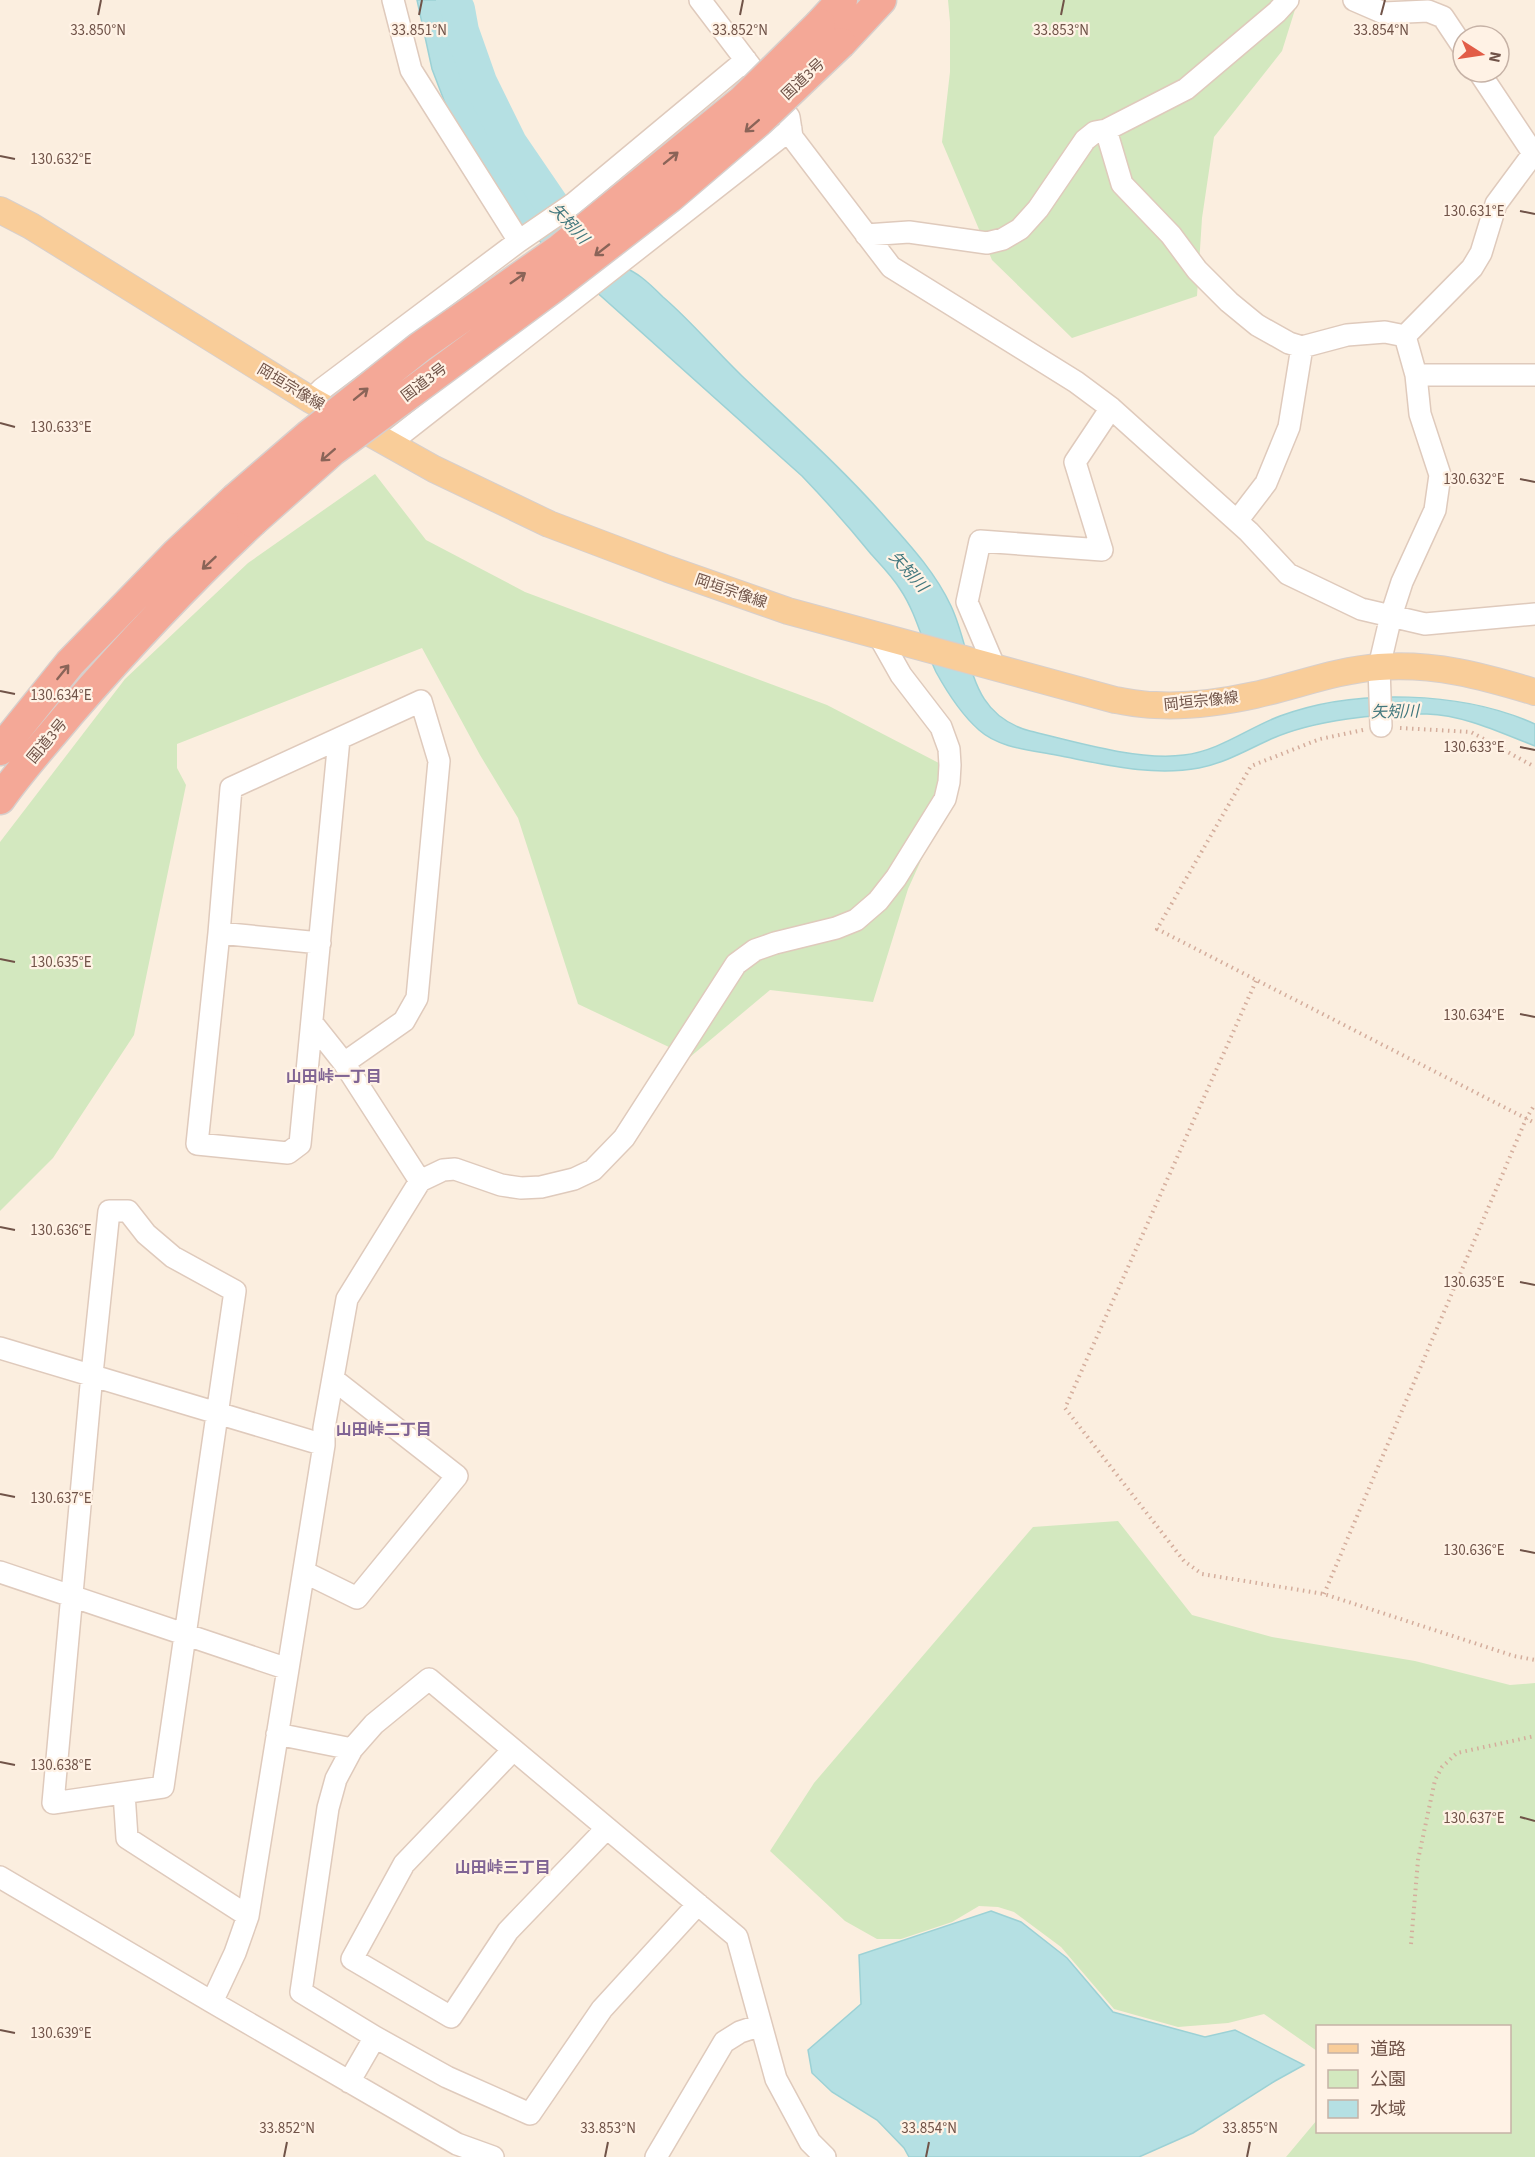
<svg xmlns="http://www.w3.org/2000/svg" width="1535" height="2157" font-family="'Source Sans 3','Noto Sans JP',sans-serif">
  <rect width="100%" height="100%" fill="#fbeedf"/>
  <path fill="#d3e8bf" d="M948,0H1298L1282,51L1214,137L1202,218L1197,296L1072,338L992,260L942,142L950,72V22Z
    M375,474L426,540L525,592L827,705L960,774L908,889L873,1002L770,990L690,1057L578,1004L518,818L480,755L422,648L177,744V768L186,785L134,1035L53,1158L0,1211V842L125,679L248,563Z
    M1118,1521L1192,1615L1272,1637L1415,1661L1510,1685L1535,1683V2157H1286L1317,2120L1318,2132H1510V2026H1318L1317,2051L1264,2014L1228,2023L1178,2027L1114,2009L1061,1947L1014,1912L998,1907L979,1906L952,1922L901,1939H877L845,1921L770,1851L814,1783L1033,1527Z"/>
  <path fill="#b5e0e3" stroke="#9cd1d5" stroke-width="1.5" d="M417,0H447C453,22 457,44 464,65C487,137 541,210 602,254C614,263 629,268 641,277C649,283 656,290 663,297C691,321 715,350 742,376C790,422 841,467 885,517C910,545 935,572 951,606C974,655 966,714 1030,731C1075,742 1139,761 1184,755C1219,751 1248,728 1280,716C1355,688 1462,691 1535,724V746C1501,733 1464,715 1427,714C1379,713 1314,720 1271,739C1247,750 1225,763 1199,768C1151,777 1103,764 1056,755C1030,750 999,748 979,730C962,715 947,692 936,672C923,645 917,614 900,589C892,576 881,565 871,554C849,527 826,501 802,476L516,220L450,116L432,69Z
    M991,1911L1021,1922L1067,1958L1113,2012L1205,2037L1235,2030L1304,2065L1275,2081L1193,2133L1139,2157H909L904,2148L877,2120L832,2092L812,2073L808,2050L861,2004L859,1955Z"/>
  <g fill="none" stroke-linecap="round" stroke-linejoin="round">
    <path stroke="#b5e0e3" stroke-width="34" d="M453,0L458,9L462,31L480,82L510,143L553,206L602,254"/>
    <g stroke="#dfcabc" stroke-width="24">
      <path id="minor" d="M393,0L411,70L519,241
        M700,0L789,117L792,137L891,267L1076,382L1111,408L1249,532L1288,574L1361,609L1425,624L1535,614
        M1354,0L1384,13L1428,11L1443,17L1463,47
        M1479,72L1535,156
        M1106,130L1122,184L1171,235L1197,270L1229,302L1257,325L1289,343L1302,347L1347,335L1385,332L1405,336
        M866,235L909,232L987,243L1003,239L1020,229L1038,209L1085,140L1095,132L1106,130L1186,89L1277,12L1288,0
        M1405,336L1472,268L1481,253L1496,204L1533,154
        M1416,375H1535
        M311,400L322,389L519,241L573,204L746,60
        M390,443L791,129
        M1237,521L1266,483L1289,427L1302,347
        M995,668L967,602L980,541L1102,550L1075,462L1111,408
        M1381,726L1379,667L1391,616L1402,582L1435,510L1440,475L1420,414L1416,375L1405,336
        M339,739L300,1144L288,1153L197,1144L219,933L231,788L421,701L439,761L417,998L404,1021L344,1063
        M219,933L320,943
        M313,1024L344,1063L420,1181
        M109,1211H128L146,1234L173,1257L235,1291L163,1787L53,1803L92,1374Z
        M0,1348L324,1445
        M0,1572L288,1669L324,1445V1428L347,1299L420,1181L443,1170L455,1169L501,1185L521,1188L541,1187L574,1179L593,1170L624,1138L736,964L755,950L775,943L836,928L856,920L878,901L896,878L945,799L949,782L950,765L949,749L941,727L901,675L879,636
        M304,1572L357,1598L457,1476L333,1379
        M277,1734L352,1749L374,1724L429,1679L737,1937L776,2079L810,2142L825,2157
        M352,1749L336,1779L328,1808L301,1992L375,2037
        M513,1750L404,1864L352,1959L451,2017L508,1931L607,1828
        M124,1793L127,1838L248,1916
        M0,1877L212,2002L457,2144L493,2157
        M212,2002L235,1953L248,1916L288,1669
        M349,2082L375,2037L447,2077L530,2114L602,2009L698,1904
        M656,2157L724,2042L740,2032L761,2025"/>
    </g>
    <g stroke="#d7cfcc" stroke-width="28">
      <path id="major" d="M0,210L31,226L311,400L434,469L549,524L668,569L788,611L1115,700C1128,702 1142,705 1155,705C1188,707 1223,702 1255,695C1296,686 1337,670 1379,667C1435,663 1482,676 1535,692"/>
    </g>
    <g stroke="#d7cfcc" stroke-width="33">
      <path id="highway" d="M820,24L842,0
        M841,43L881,0
        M0,750L70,663L177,553L235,499
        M0,799C21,769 46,742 69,714C127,647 187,583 252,522"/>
    </g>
    <path stroke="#d4ad9c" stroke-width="4" stroke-dasharray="1.5 4.5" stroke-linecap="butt" d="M1400,728L1471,732L1535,767
      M1363,730L1320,739L1251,766L1157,929L1535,1123
      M1256,981L1065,1408L1184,1561L1202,1574L1324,1594L1514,1656L1535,1660
      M1324,1594L1526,1119L1535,1104
      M1411,1944L1418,1860L1435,1780L1442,1767L1457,1753L1535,1736"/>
    <use href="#minor" stroke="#fff" stroke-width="21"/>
    <use href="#major" stroke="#f9cd99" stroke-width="26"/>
    <use href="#highway" stroke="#f4a897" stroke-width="30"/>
    <g stroke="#d7cfcc" stroke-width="33" stroke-linecap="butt">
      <path id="highway-bridge" d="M235,499L308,436L420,347L560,249L742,101L820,24
        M252,522L332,451L554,287L669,198L759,121L841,43"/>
    </g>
    <use href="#highway-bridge" stroke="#f4a897" stroke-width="30"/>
  </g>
  <defs><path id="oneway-shaft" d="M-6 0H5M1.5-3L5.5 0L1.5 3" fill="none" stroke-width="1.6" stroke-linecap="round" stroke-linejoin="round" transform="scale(1.5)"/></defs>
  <g stroke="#8a6458">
    <use href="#oneway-shaft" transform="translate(752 126) rotate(139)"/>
    <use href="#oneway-shaft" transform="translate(671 158) rotate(-39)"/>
    <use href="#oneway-shaft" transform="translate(602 250) rotate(142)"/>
    <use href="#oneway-shaft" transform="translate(518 278) rotate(-35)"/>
    <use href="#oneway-shaft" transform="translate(361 394) rotate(-39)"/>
    <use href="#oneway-shaft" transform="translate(328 455) rotate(139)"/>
    <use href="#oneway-shaft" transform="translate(209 563) rotate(137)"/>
    <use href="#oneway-shaft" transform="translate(63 672) rotate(-51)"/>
  </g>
  <path fill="none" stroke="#705348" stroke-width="2" d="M98,15L101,0M419,15L422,0M740,15L743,0M1061,15L1064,0M1381,15L1385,0M0,156L15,159M1520,211L1535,214M0,423L15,427M1520,479L1535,482M0,691L15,694M1520,747L1535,750M0,959L15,962M1520,1014L1535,1017M0,1227L15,1230M1520,1282L1535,1285M0,1494L15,1497M1520,1550L1535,1553M0,1762L15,1765M1520,1817L1535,1821M0,2030L15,2033M284,2157L287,2142M605,2157L608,2142M926,2157L929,2142M1247,2157L1250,2142"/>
  <g text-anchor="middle" stroke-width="4.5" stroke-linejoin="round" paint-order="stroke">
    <g font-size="15" fill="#705348" stroke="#fff2e5">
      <text transform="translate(803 79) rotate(-43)" y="5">国道3号</text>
      <text transform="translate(424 382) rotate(-37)" y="5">国道3号</text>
      <text transform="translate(291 387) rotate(31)" y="5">岡垣宗像線</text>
      <text transform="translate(731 591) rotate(19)" y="5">岡垣宗像線</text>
      <text transform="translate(1201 701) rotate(-6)" y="5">岡垣宗像線</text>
      <text transform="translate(47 741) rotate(-50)" y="5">国道3号</text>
    </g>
    <g font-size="16" font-style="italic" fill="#40777d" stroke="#fff2e5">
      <text transform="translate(570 223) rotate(47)" y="6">矢矧川</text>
      <text transform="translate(909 571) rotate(48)" y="6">矢矧川</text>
      <text transform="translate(1395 711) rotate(-1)" y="6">矢矧川</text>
    </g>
    <g font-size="16" font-weight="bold" fill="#806494" stroke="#fff2e5">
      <text x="334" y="1082">山田峠一丁目</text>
      <text x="384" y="1435">山田峠二丁目</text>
      <text x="503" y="1873">山田峠三丁目</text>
    </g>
  </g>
  <g font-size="15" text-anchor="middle" fill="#705348" stroke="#fff2e5" stroke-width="4.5" stroke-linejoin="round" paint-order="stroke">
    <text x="98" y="35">33.850°N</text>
    <text x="419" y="35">33.851°N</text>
    <text x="740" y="35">33.852°N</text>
    <text x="1061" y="35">33.853°N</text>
    <text x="1381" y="35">33.854°N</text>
    <text x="61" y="164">130.632°E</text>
    <text x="1474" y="216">130.631°E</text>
    <text x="61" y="432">130.633°E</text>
    <text x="1474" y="484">130.632°E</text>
    <text x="61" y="700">130.634°E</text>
    <text x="1474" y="752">130.633°E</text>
    <text x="61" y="967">130.635°E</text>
    <text x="1474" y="1020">130.634°E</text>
    <text x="61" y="1235">130.636°E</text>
    <text x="1474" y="1287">130.635°E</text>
    <text x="61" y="1503">130.637°E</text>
    <text x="1474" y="1555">130.636°E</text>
    <text x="61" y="1770">130.638°E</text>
    <text x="1474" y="1823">130.637°E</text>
    <text x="61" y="2038">130.639°E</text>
    <text x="287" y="2133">33.852°N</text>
    <text x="608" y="2133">33.853°N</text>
    <text x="929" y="2133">33.854°N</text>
    <text x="1250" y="2133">33.855°N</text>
  </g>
  <rect x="1316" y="2025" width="195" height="108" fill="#fff2e5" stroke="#c6b2a6" stroke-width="1.5"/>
  <rect x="1328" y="2044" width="30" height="9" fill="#f9cd99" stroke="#c6b2a6" stroke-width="1.5"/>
  <text x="1370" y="2055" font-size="18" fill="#705348">道路</text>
  <rect x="1328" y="2070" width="30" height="18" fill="#d3e8bf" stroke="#c6b2a6" stroke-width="1.5"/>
  <text x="1370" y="2085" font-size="18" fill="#705348">公園</text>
  <rect x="1328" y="2100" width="30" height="18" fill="#b5e0e3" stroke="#c6b2a6" stroke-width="1.5"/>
  <text x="1370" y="2115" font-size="18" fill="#705348">水域</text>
  <g transform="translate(1481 54) rotate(102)"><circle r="28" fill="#fff2e5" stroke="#c6b2a6" stroke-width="1.5"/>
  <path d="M0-4.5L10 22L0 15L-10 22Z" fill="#e25d47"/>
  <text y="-9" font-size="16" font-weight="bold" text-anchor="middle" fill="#705348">N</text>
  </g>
</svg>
